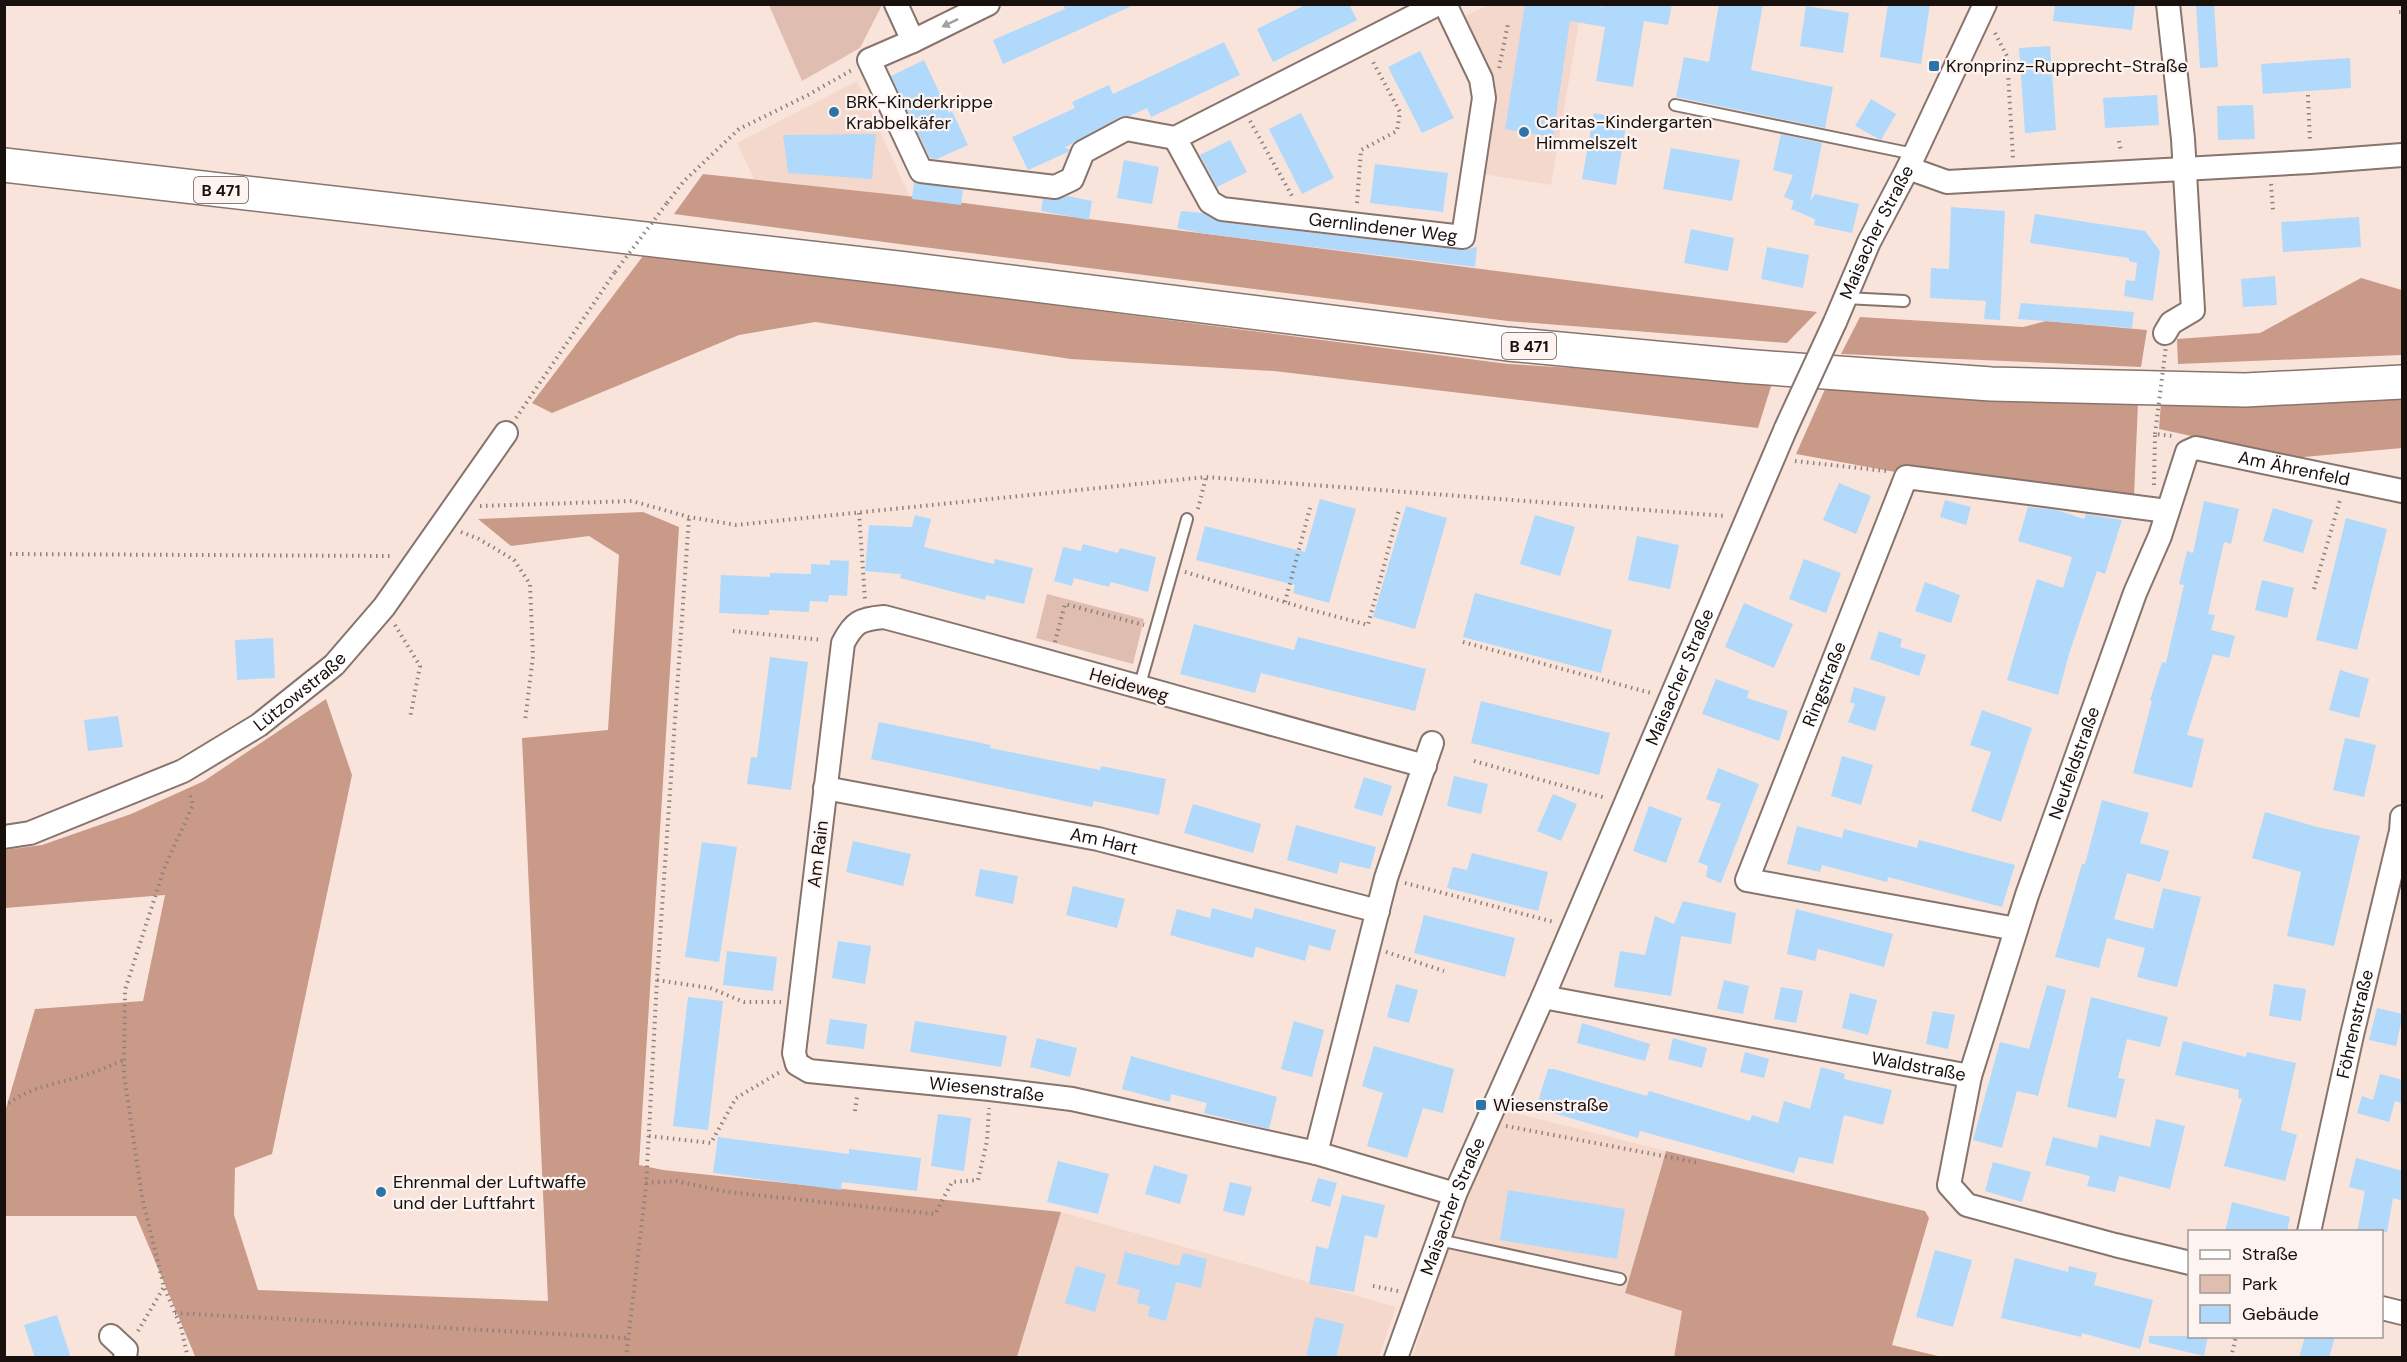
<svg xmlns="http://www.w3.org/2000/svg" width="2407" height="1362" font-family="'DM Sans',sans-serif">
  <rect width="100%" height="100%" fill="#f9e4dc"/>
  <path fill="#f5d8cc" d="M1489,5H1582L1551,185L1482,174L1463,17Z
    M857,81L910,197L754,179L737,143Z
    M1507,1111L1666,1151L1625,1293L1682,1311L1674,1357L1412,1358L1465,1199Z
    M1061,1212L1396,1307L1379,1357L1017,1358Z"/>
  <path fill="#dfbdb0" d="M769,5H882L860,48L802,81Z
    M1047,594L1144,619L1133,664L1036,638Z"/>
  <path fill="#ca9a88" d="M703,174L925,198L1817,312L1787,343L1508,321L907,245L674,214Z
    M643,256L905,286L1508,364L1773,380L1758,428L1274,371L1071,359L815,322L739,335L552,413L532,403Z
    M2361,278L2402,290V355L2178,364L2177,339L2260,333Z
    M1860,317L2023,327L2046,321L2147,330L2141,367L1841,354Z
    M1826,387L2138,403L2134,497L1901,473L1796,454Z
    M2402,395V448L2293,458L2159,429L2161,402Z
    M643,512L679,527L639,1165L663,1170L1061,1212L1017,1357H194L195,1356L136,1216H5V1112L35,1009L143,1001L165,895L5,908L4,850L42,845L131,814L204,781L326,699L352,775L272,1154L235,1168L234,1215L258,1290L548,1301L522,738L608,730L619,555L589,536L511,546L478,519Z
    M1666,1151L1925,1211L1929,1218L1892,1345L1942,1357H1674L1682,1311L1625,1293Z"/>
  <path fill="#b0d9fb" d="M1063,4H1136L1003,64L993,40L1065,9Z
    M1307,4H1349L1357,20L1273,62L1257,29Z
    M1525,4H1592L1603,7V4H1672L1668,25L1644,21L1633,87L1596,81L1605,27L1570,21L1553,137L1505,129Z
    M1719,4H1763L1751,70L1833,87L1825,128L1676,97L1684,57L1709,62Z
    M1888,4H1930L1921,64L1880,57Z
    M2055,4H2135L2132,30L2053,21Z
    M2196,4H2214L2218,67L2200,68Z
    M1806,6L1849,13L1843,53L1800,46Z
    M1224,42L1240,75L1151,117L1147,108L1130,116L1120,117L1064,148L1070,149L1068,152L1028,170L1012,137L1075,108L1072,102L1109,85L1113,94Z
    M2050,46L2056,130L2025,133L2019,48Z
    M1420,51L1454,118L1422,133L1388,67Z
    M2350,58L2351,88L2263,94L2261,64Z
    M924,60L949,113L952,111L968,145L937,159L930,158L891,76Z
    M2157,95L2159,125L2105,128L2103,98Z
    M1871,99L1896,114L1881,140L1855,126Z
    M2253,105L2255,139L2218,140L2217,106Z
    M1301,113L1334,178L1302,194L1269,129Z
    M1594,113L1627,119L1616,185L1582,179Z
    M876,134L872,179L788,173L783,135Z
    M1781,134L1822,143L1810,202L1815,194L1859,204L1852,233L1814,225L1815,219L1791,209L1794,201L1784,197L1793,175L1773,170Z
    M1230,140L1247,172L1217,187L1200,155Z
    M1671,148L1740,160L1732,201L1663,189Z
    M1124,160L1159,167L1152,204L1117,198Z
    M1375,164L1448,173L1443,212L1370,203Z
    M914,182L963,190L961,205L912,199Z
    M1068,196L1092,201L1089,220L1041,211L1043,199L1054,200Z
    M1951,207L2005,211L2000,320L1984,319L1986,301L1930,298L1931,268L1949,269Z
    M1181,211L1203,213L1220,222L1461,250L1477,247L1475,267L1200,233L1177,228Z
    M2035,214L2145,231L2160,251L2153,301L2124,296L2126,280L2135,281L2137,263L2129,261V258L2030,243Z
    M2359,217L2361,247L2283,252L2281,222Z
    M1691,229L1734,238L1728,271L1684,263Z
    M1767,247L1809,255L1803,288L1761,279Z
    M2275,276L2277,305L2243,307L2241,279Z
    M2021,303L2134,312L2132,328L2018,319Z
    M1839,483L1871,496L1856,534L1823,520Z
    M1320,499L1356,509L1329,603L1293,593L1295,585L1196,560L1205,526L1305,552Z
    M1945,500L1971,507L1966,525L1940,517Z
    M2204,501L2239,509L2231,544L2224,542L2208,614L2215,615L2211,630L2235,636L2229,658L2213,654L2187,735L2204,739L2192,788L2133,773L2152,701L2150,700L2162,662L2166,663L2184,585L2179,584L2187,551L2193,553Z
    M1406,506L1447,518L1415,629L1373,617Z
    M2028,507L2057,510L2084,519L2086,514L2122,520L2105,574L2097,571L2069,654L2058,695L2007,680L2037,579L2063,588L2072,557L2018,541Z
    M2273,508L2313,520L2303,553L2263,541Z
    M915,515L931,519L924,547L994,564L995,559L1033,568L1024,604L986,595L985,600L900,578L901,574L865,571L869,525L912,527Z
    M1535,515L1575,527L1560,576L1520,564Z
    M2346,518L2387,529L2357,650L2316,640Z
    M1637,536L1679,545L1670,589L1628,580Z
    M1083,544L1118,553L1120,548L1156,557L1148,592L1111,582L1109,587L1074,578L1072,586L1054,581L1063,547L1081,551Z
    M1804,559L1841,573L1826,613L1789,599Z
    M830,560L849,561L847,596L829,595L828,602L810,601L809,612L769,610V615L719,613L721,575L770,577V573L811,574V564L830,565Z
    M2262,580L2294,588L2287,618L2255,610Z
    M1925,582L1960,595L1951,623L1915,611Z
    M1475,593L1612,630L1601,673L1463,637Z
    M1744,603L1793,624L1774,668L1725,647Z
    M1194,624L1294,650L1298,637L1426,669L1415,711L1261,673L1255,693L1180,674Z
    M1879,631L1902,639L1900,647L1926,655L1919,676L1870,659Z
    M273,638L275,678L237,680L235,640Z
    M770,657L808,662L791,790L747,784L751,757L757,758Z
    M2340,670L2369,679L2359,718L2329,710Z
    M1716,679L1749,691L1747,698L1788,711L1779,741L1702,714Z
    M1854,687L1886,697L1875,731L1848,722L1855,704L1850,702Z
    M1481,701L1610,733L1599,775L1471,743Z
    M1982,710L2032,728L2001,822L1971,811L1991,752L1970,745Z
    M118,716L123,747L88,751L84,720Z
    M879,722L991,745L990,748L1100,770L1101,766L1166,779L1159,815L1094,801L1092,807L871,759Z
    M2345,738L2376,745L2364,797L2333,790Z
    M1842,756L1873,765L1861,805L1831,796Z
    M1718,768L1759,784L1721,883L1706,877L1708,866L1698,862L1721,804L1706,799Z
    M1454,776L1488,784L1481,814L1447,806Z
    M1364,777L1392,786L1382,816L1354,808Z
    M1553,794L1577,804L1561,841L1537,831Z
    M2102,800L2149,813L2140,843L2169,851L2160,882L2127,873L2114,919L2153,929L2163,888L2201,897L2177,987L2137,977L2145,948L2107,938L2099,968L2055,957L2082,864H2085Z
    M1193,804L1261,824L1253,853L1184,833Z
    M1649,806L1682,818L1666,863L1633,851Z
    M2265,812L2317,827L2360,836L2334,946L2287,936L2301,872L2252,858Z
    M1296,825L1376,847L1370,869L1340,862L1337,874L1287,860Z
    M1797,826L1842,838L1844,829L1917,848L1919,840L2015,865L2002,907L1888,877L1887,882L1822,865L1820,872L1787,864Z
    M853,841L911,854L903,886L846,872Z
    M702,842L737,847L719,962L685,957Z
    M1472,853L1548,872L1538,911L1447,888L1453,867L1467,870Z
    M980,869L1018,876L1013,904L975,896Z
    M1073,886L1125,899L1117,928L1066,915Z
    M1683,901L1736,913L1731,944L1681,936L1671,996L1614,987L1620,951L1645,955L1655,916L1674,924Z
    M1212,908L1252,919L1255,908L1336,930L1330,951L1309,945L1305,961L1256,947L1253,958L1170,935L1177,909L1210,918Z
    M1796,909L1893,934L1884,967L1818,949L1815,961L1787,954Z
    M1424,915L1515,938L1505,977L1414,953Z
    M838,941L871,946L865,984L832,978Z
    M727,951L777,957L773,991L723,985Z
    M1724,980L1749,986L1743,1014L1717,1009Z
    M1396,984L1418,990L1409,1023L1387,1017Z
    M2274,984L2306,989L2301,1021L2269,1016Z
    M2047,985L2066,990L2038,1096L2017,1091L2002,1148L1973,1140L2000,1042L2029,1049Z
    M1781,987L1803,991L1796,1023L1774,1019Z
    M1850,993L1877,1000L1868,1035L1842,1028Z
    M688,997L723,1001L708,1130L673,1126Z
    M2091,997L2168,1017L2160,1047L2127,1039L2118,1078L2125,1079L2116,1118L2067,1107Z
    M2377,1008L2403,1014L2396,1046L2369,1040Z
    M1933,1011L1955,1015L1948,1049L1926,1044Z
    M830,1019L867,1024L864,1049L826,1044Z
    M915,1021L1007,1036L1001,1067L910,1052Z
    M1294,1021L1324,1030L1312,1077L1281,1069Z
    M1582,1023L1650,1044L1645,1061L1577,1043Z
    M1037,1038L1077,1048L1070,1077L1030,1067Z
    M1673,1038L1707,1048L1702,1068L1668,1059Z
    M2183,1041L2246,1057L2247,1052L2296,1063L2281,1130L2297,1135L2285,1181L2224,1166L2242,1099L2238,1098L2239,1090L2175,1075Z
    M1374,1046L1454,1069L1443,1113L1423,1108L1407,1158L1367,1146L1383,1093L1362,1086Z
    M1745,1052L1769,1059L1764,1078L1740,1072Z
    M1131,1056L1277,1097L1269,1129L1204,1113L1207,1103L1171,1094L1170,1102L1122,1089Z
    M1821,1067L1845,1074L1844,1079L1892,1090L1883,1125L1844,1115L1833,1164L1799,1157L1794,1173L1640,1131L1638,1138L1536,1108L1548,1069H1554L1647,1096L1649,1091L1750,1121L1752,1115L1778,1123L1784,1101L1810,1109Z
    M2380,1074L2403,1080V1104L2395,1101L2389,1122L2357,1113L2362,1096L2373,1100Z
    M938,1114L971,1118L964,1171L931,1166Z
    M2156,1119L2185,1126L2170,1189L2119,1176L2115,1192L2087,1186L2090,1176L2045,1165L2053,1137L2097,1148L2100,1135L2150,1147Z
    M718,1137L849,1154V1149L921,1158L917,1191L842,1182L841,1190L713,1173Z
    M2356,1158L2403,1171V1201L2393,1198L2387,1232H2357L2365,1191L2349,1187Z
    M1058,1161L1109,1174L1098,1214L1047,1202Z
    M1993,1162L2031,1172L2022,1202L1985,1191Z
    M1154,1165L1188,1175L1180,1204L1145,1194Z
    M1318,1178L1337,1183L1330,1207L1311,1201Z
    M1230,1182L1252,1187L1244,1216L1223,1211Z
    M1508,1190L1625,1209L1617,1259L1500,1240Z
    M1342,1195L1385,1205L1377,1238L1365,1235L1354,1292L1309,1284L1316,1246L1328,1249Z
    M2232,1202L2290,1217L2287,1232H2225Z
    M1935,1250L1972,1260L1953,1327L1916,1317Z
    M1125,1252L1179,1266L1183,1253L1207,1259L1201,1288L1176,1282L1166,1321L1148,1316L1150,1306L1137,1303L1140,1290L1117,1284Z
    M2015,1258L2068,1272L2069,1266L2097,1273L2094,1285L2153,1300L2140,1349L2082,1333L2081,1337L2001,1318Z
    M1076,1266L1106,1274L1095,1312L1065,1303Z
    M57,1315L71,1358H35L24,1325Z
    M1315,1317L1344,1324L1336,1358H1306Z
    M2149,1336H2208L2204,1356L2149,1343Z
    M2305,1336H2335L2329,1358H2299Z"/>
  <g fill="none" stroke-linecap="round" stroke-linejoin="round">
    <g stroke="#87746d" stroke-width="14">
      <path id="lane" d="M1675,105L1914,154
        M1845,298L1904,301
        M1139,688L1187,519
        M1439,1240L1620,1279"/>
    </g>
    <g stroke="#87746d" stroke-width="26">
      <g id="street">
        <path d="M896,4L913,41"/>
        <path d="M988,4L913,41L869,60L921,171L1055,187L1072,179L1083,152L1126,129L1175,138L1438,4"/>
        <path id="s1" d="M1175,138L1210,202L1222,209L1463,237L1484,98L1481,79L1445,4"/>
        <path d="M1908,168L1947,182L2310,162L2402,155"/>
        <path id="s2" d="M1835,322L1869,242L1908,168L1985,4"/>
        <path d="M2165,333L2171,323L2193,310L2183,139L2168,4"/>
        <path id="s3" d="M1425,766C1244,717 1065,665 884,617C860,619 854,622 843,643L794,1053L797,1064L809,1071L990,1089L1072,1099L1316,1153L1455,1194"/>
        <path id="s4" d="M825,788L1098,839L1378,911"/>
        <path id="s5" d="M4,837L30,833L183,771L259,725L334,665L384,607L506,433"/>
        <path id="s6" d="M2016,929L1747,880L1906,477L2167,511"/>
        <path id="s7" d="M1543,997L1970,1076L1949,1185L1967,1205L2115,1245L2190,1263"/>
        <path id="s8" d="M1970,1076L2027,895L2135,593L2160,536L2187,452L2196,448L2402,491"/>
        <path d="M1316,1153L1386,878L1432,743"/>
        <path id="s9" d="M2309,1232L2352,1035L2401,831L2402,817"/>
        <path d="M2382,1308L2402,1313"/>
        <path d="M111,1336L126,1350L125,1358"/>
        <path id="s10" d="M1396,1358L1455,1194L1543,997L1786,428"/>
      </g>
    </g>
    <g stroke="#87746d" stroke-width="36">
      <path id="highway" d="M4,165L906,269L1508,344L1742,366L1991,384L2245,390L2402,382"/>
    </g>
    <path stroke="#8e807a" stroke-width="4" stroke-dasharray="1.5 4.5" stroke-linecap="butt" d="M2399,12H2402
      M1995,33L2007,56L2013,158
      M1499,68L1508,24
      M2308,95L2310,142
      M1250,121L1292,196
      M2119,141L2121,152
      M2271,184L2273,211
      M667,203L684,181L739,129L808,95L852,70
      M1357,203L1361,150L1397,131L1400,112L1372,60
      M516,418L615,272
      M1795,461L1886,471
      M2154,485L2155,434L2173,436
      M480,506L632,501L689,517L736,525L1206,477L1726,516
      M1198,509L1206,477
      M859,513L865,599
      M461,532L479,539L514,560L530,584L533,656L525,721
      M4,554L394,556
      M1185,572L1308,609L1368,625L1399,510
      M2314,589L2340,500
      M1285,602L1310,508
      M395,625L420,666L410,718
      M733,631L822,640
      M1055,642L1065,604L1144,625
      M1463,642L1651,693
      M1474,761L1606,798
      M1405,883L1554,922
      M1386,952L1444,971
      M657,980L710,988L744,1002H781
      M4,1107C27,1088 51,1085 79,1077C94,1073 109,1066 124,1060
      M855,1111L857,1097
      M1506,1126L1700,1163
      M649,1136L711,1143L736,1098L780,1072
      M646,1183L676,1181L728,1192L935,1214L952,1182L978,1180L987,1141L989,1108
      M1373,1286L1398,1291
      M175,1313L629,1338
      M138,1331L164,1287
      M188,1358L181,1327L164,1287L142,1197L124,1075L125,990L165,866L193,805L189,792
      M626,1358L646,1187L657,980L689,517
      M2231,1358L2236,1336"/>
    <use href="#lane" stroke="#fff" stroke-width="10"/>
    <use href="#street" stroke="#fff" stroke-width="22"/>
    <use href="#highway" stroke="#fff" stroke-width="33"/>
    <g stroke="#87746d" stroke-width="26" stroke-linecap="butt">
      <path id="street-bridge" d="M1786,428L1835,322"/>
    </g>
    <path stroke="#8e807a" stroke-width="4" stroke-dasharray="1.5 4.5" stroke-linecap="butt" d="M615,272L667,203
      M2155,434L2166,346"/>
    <use href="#street-bridge" stroke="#fff" stroke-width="22"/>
  </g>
  <defs><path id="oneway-solid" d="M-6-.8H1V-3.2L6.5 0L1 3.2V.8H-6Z" transform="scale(1.5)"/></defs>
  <use fill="#a29f9e" href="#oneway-solid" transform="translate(950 23) rotate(154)"/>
  <g fill="#2c74a8" stroke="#fdf4f1" stroke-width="2">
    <rect x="1928" y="60" width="12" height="12" rx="3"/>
    <circle cx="834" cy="112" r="6"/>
    <circle cx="1524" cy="132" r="6"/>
    <rect x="1475" y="1099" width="12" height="12" rx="3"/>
    <circle cx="381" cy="1192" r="6"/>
  </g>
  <g text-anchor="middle" stroke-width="4.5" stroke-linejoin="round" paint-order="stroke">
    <g fill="#fdf4f1" stroke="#5c5451" stroke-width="1.5">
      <rect x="194" y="177" width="54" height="26" rx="4.5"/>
      <rect x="1502" y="333" width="54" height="26" rx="4.5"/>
    </g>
    <g font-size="16" font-weight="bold" fill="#17100d">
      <text x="221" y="196">B 471</text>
      <text x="1529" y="352">B 471</text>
    </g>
    <g font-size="18" fill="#17100d" stroke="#fdf4f1" text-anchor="start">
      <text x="1946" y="72">Kronprinz-Rupprecht-Straße</text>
      <text x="846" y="108">BRK-Kinderkrippe<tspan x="846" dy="21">Krabbelkäfer</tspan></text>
      <text x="1536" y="128">Caritas-Kindergarten<tspan x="1536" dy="21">Himmelszelt</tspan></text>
      <text x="1493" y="1111">Wiesenstraße</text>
      <text x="393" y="1188">Ehrenmal der Luftwaffe<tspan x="393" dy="21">und der Luftfahrt</tspan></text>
    </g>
    <g font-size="18" fill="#17100d" stroke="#fdf4f1">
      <text dy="6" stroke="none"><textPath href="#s1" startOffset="249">Gernlindener Weg</textPath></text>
      <text dy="6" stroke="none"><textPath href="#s2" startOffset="99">Maisacher Straße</textPath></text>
      <text dy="6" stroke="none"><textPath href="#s8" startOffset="771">Am Ährenfeld</textPath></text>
      <text dy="6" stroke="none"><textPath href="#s10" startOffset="738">Maisacher Straße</textPath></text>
      <text dy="6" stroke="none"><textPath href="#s6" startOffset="484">Ringstraße</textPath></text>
      <text transform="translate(1129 685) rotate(16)" y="6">Heideweg</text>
      <text dy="6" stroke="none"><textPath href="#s5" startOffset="333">Lützowstraße</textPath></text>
      <text dy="6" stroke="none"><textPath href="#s8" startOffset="330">Neufeldstraße</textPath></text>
      <text dy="6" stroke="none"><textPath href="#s4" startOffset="284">Am Hart</textPath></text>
      <text transform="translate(818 854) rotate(-83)" y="6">Am Rain</text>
      <text dy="6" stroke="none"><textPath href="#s9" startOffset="213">Föhrenstraße</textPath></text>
      <text dy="6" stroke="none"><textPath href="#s7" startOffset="382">Waldstraße</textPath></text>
      <text dy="6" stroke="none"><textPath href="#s3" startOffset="1230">Wiesenstraße</textPath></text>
      <text dy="6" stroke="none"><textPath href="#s10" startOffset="162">Maisacher Straße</textPath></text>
    </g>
  </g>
  <rect width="2407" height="1362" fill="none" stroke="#17100d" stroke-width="12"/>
  <rect x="2188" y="1230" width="195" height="108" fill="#fdf4f1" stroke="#a19996" stroke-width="1.5"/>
  <rect x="2200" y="1250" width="30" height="9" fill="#ffffff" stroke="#a19996" stroke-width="1.5"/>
  <text x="2242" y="1260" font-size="18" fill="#17100d">Straße</text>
  <rect x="2200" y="1275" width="30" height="18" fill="#dfbdb0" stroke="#a19996" stroke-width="1.5"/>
  <text x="2242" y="1290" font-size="18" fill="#17100d">Park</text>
  <rect x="2200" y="1305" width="30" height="18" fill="#b0d9fb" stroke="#a19996" stroke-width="1.5"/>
  <text x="2242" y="1320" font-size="18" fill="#17100d">Gebäude</text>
</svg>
